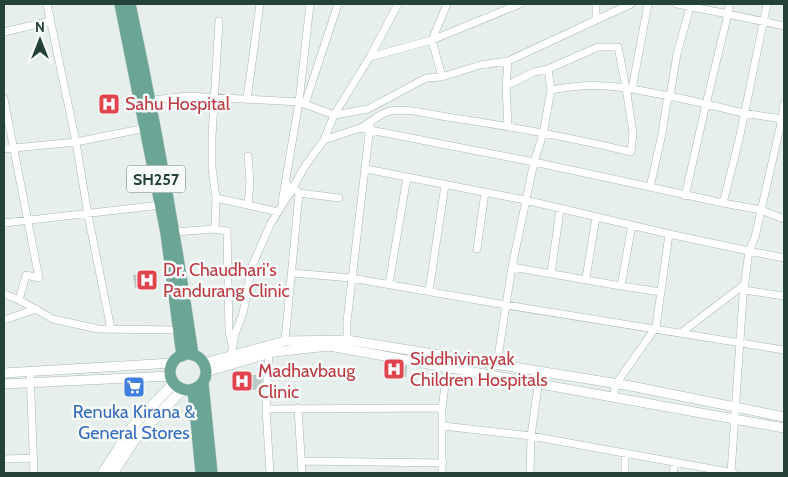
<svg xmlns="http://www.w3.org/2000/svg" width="788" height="477" font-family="Cabin,sans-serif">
  <rect width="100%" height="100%" fill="#e6efeb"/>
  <path fill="#bbcac4" d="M154,272L156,285L135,288L133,275Z
    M390,363L407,366L406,377L389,376Z
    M234,375H262V390L234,389Z"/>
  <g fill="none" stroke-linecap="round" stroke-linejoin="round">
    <g stroke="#a8b8b2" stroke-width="8">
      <path id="minor" d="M47,4L76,142L88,215L111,329
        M310,4L299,102L334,115L324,140
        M447,4L432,40L442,77L480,65L508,61L596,20V4
        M677,4L728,14L706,104L670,96L677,54L690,7L691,4
        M729,4L728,14L784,26
        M767,4L739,140L723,203L761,210L784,219
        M596,20L631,4
        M4,32L50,21
        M370,57L398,4
        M506,86L508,61
        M632,89L648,4
        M4,99L39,278L26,275L19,300
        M247,99L260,4
        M146,101L186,96L299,102L282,202
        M305,104L338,4
        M334,115L370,57L432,40L520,4
        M334,115L368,109L426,78L442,77
        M782,119L755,237L749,251L784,258
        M508,127L506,86L534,72L548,69
        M360,128C369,124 380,113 390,111C407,108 429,114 447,117C508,126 570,137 631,152L633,133L626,88C602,84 575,85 551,90L543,134L534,162L650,187L662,134L667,101L670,96L626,88L618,47H598L548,69L551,90
        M4,149L76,142L146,128
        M248,156L250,182L248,205L278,212
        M366,169L525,200L669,234L656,327L616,384L613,397
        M285,184L293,188L305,166L324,140L360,128L534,162L512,267
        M650,187L723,203
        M299,193L339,198
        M685,196L706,104L743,113L782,119L784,104
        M216,198L248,205
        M4,223L161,205
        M215,229L216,198L212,168V136L219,21
        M175,232L215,229L227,231L229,332L232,344
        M669,234L749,251L743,296L731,473
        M477,249L485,192
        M292,273L351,278L506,305L512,267L621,286L632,225
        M551,273L560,210
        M586,278L596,217
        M389,284L407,177
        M621,286L661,292
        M744,290L784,296
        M429,291L445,185
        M4,294L19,300L53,319L98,329L179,330
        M4,320L36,309
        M682,332L745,284
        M347,344V321L370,126
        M269,351L266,409L270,473
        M231,355L235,334L243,313L252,266L271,223L293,188L299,193L285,341
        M497,364L506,305L784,350
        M30,371L34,473
        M298,408L302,473
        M266,409L442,408
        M443,426L531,436L734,473
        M625,453V473
        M4,459L33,458
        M302,461L443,463
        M442,473V408L449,356
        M530,473L531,436L540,372
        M673,473L675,462"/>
    </g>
    <g stroke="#a8b8b2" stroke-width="10">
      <path id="tertiary" d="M204,363L285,341L347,340L631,386L784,417
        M206,372L274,352L329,346L784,428
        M4,373L173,363
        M4,384L171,376"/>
    </g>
    <g stroke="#a4bbb3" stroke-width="11">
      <path id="secondary" d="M103,473L133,426L174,383
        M113,473L135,439L183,389"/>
    </g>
    <g stroke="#c2cac8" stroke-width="12">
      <path id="primary" d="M120,4L166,233L182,356
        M130,4C155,120 176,237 193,355
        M170 372a18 18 0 1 1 36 0a18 18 0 1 1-36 0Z
        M203,383L212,473
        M193,389L201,473"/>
    </g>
    <use href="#minor" stroke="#fff" stroke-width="7"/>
    <use href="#tertiary" stroke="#fff" stroke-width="9"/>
    <use href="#secondary" stroke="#fff" stroke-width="10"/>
    <use href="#primary" stroke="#6aa596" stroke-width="11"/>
  </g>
  <defs>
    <g id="hospital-square" transform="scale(1.125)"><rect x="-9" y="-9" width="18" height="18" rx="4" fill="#e0444e" stroke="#f7fbf9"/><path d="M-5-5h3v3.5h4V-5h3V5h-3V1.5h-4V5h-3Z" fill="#fff"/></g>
    <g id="supermarket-square" transform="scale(1.125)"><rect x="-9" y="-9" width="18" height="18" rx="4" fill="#3f7fe0" stroke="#f7fbf9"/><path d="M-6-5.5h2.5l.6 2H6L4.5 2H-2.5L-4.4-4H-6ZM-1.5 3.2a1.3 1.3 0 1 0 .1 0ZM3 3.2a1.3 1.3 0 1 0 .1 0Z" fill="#fff"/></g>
  </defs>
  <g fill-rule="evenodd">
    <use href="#hospital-square" x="109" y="104"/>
    <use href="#hospital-square" x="147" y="280"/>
    <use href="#hospital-square" x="394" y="369"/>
    <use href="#hospital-square" x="242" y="381"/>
    <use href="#supermarket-square" x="134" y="387"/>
  </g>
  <g text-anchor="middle" stroke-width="5" stroke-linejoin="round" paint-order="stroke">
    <rect fill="#f7fbf9" stroke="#637a73" stroke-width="1" x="127" y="165.5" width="58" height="27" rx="4"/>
    <g font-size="16" font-weight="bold" fill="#24423a">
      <text x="156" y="185">SH257</text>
    </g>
    <g font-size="18" fill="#be3a42" stroke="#f7fbf9" text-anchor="start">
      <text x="125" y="110">Sahu Hospital</text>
      <text x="163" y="276">Dr. Chaudhari's<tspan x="163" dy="21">Pandurang Clinic</tspan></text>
      <text x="410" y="365">Siddhivinayak<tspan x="410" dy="21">Children Hospitals</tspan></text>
      <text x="258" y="377">Madhavbaug<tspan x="258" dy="21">Clinic</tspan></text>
    </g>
    <g font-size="18" fill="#366cbe" stroke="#f7fbf9">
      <text x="134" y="418">Renuka Kirana &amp;<tspan x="134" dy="21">General Stores</tspan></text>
    </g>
  </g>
  <rect width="788" height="477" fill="none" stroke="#24423a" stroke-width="10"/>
  <g transform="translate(40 40)" stroke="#f7fbf9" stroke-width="4" paint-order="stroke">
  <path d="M0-4L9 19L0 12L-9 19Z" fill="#24423a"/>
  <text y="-8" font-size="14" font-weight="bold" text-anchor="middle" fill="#24423a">N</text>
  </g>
</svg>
